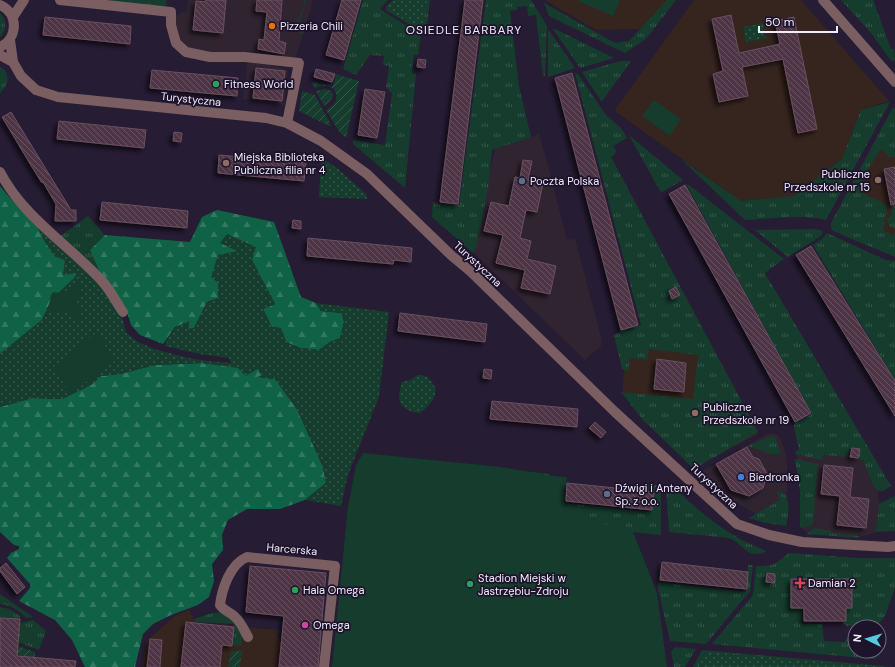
<svg xmlns="http://www.w3.org/2000/svg" width="895" height="667" font-family="'DM Sans',sans-serif">
  <defs>
    <pattern id="grass-tufts" width="24" height="20" patternUnits="userSpaceOnUse"><rect width="24" height="20" fill="#153c2d"/><path d="M3 7l-1-3M5 7V3M7 7l1-3M15 17l-1-3M17 17v-4M19 17l1-3" fill="none" stroke="#37584c"/></pattern>
    <pattern id="forest-firs" width="22" height="20" patternUnits="userSpaceOnUse"><rect width="22" height="20" fill="#106247"/><path d="M5 1l3.5 6h-7zM16 11l3.5 6h-7z" fill="#337962"/></pattern>
    <pattern id="park-dots" width="8" height="8" patternUnits="userSpaceOnUse"><rect width="8" height="8" fill="#153c2d"/><path d="M2 2h.1M6 6h.1" fill="none" stroke="#37584c" stroke-width="1.8" stroke-linecap="round"/></pattern>
    <pattern id="garden-furrows" width="10" height="10" patternUnits="userSpaceOnUse"><rect width="10" height="10" fill="#153c2d"/><path d="M-1 1l2-2M0 10L10 0M9 11l2-2" fill="none" stroke="#37584c"/></pattern>
    <pattern id="building-back-hatch" width="6" height="6" patternUnits="userSpaceOnUse"><rect width="6" height="6" fill="#4e3445"/><path d="M-1 5l2 2M0 0l6 6M5-1l2 2" fill="none" stroke="#685261"/></pattern>
    <filter id="shadow"><feDropShadow dx="-3.5" dy="3.5" stdDeviation="2" flood-color="#0009"/></filter>
  </defs>
  <rect width="100%" height="100%" fill="#261c34"/>
  <path fill="#312431" d="M188,0H313L298,51L295,58L251,51L214,55L193,51L180,43L174,20L178,14L187,11Z
    M248,59H251L288,70L284,105L243,99Z
    M539,132L567,240L575,238L602,341L601,346L585,360L472,251L474,249L495,149L536,135Z
    M769,433L777,434L781,439L787,459V525L764,518L730,499L711,484L699,473Z
    M824,453L865,459L877,487L880,505L876,532L864,536L808,533L801,528L800,472L796,454Z"/>
  <path fill="#36241f" d="M545,0H668L643,29L596,30Z
    M694,0H801L889,101L861,110L842,159L794,196L741,201L616,112V108Z
    M895,129V242L847,211L877,148Z
    M697,330L758,434L697,466L623,391V383L626,343Z
    M190,610L195,623L279,630L278,638L321,642L319,667H142L146,641L176,615Z"/>
  <path fill="url(#grass-tufts)" d="M81,0H166L167,5L160,8Z
    M304,0H306L298,27L305,30L303,34L297,31L295,21H298L304,5Z
    M363,0H388L380,9L421,35L418,55H414L412,73L416,74L405,188L353,144V140L385,145L392,94L386,87L389,66L383,65L384,56L370,55L356,75L343,69Z
    M394,0H430L426,34L387,11L386,8Z
    M486,0H531L547,26L545,76H543L536,15L528,16L527,6L517,7V10L510,11L519,86L531,137L492,150L488,189L476,248L473,253L432,217L433,202L440,204L459,205Z
    M667,0H676L646,39L625,53L549,16L544,3L615,43L629,41Z
    M841,0H873L891,49H894L895,60L892,62L871,33Z
    M0,13C7,20 7,30 0,37Z
    M548,29L575,68L548,77Z
    M553,29H555L614,58L580,68Z
    M620,61H631L603,100L601,101L582,72Z
    M0,67C12,73 8,86 0,93Z
    M575,73L578,74L606,115L621,128L627,138L613,146L617,152L611,157L758,432L694,469L642,419L621,392L693,399L698,355L649,349L647,360L630,358L628,372L622,369L614,335L623,330L641,325Z
    M890,102L826,220C803,214 769,219 745,220L681,159L741,201L794,196L842,159L861,110Z
    M893,107L895,109V157H889L881,149L867,171L859,191L887,205V214L884,220L885,224L883,230L893,236L895,231V257L833,231L831,228V223Z
    M629,135L683,180L662,192L660,191Z
    M686,184L689,185L784,259L765,273L891,486L883,491H878L874,487L863,460L858,459L859,450L849,449L848,457L823,455L822,460L795,454L796,451L799,450L794,427V423L812,414Z
    M893,205H895V228L889,226L887,219L892,214L891,209Z
    M88,216L105,235L90,250L101,275L59,237Z
    M815,229L823,231L821,236L788,257L755,230Z
    M827,233L886,260L895,261V380L813,245L822,239Z
    M774,435L781,452L779,454H771L748,446Z
    M795,459L818,464L813,524L802,528L800,527V492Z
    M515,470L549,474V476L567,477L564,503L651,512L653,492L643,491L644,484L661,486V535L623,531L622,539L554,499Z
    M670,486L676,494L679,492C705,517 733,539 767,551C746,561 745,544 729,538L669,532L666,487Z
    M782,492C792,500 788,515 786,526L766,523L749,518L780,500L777,493Z
    M895,496V531L876,532L879,504Z
    M815,528L832,531V533L859,536V538L806,534Z
    M789,553L858,558H895V587L886,614L883,619L879,623L871,625L847,626L843,623V609H802V624H822L824,641L844,642L849,636H855V651H879V636H885L879,655L874,659L712,644L753,595L756,566C774,567 776,563 789,553Z
    M748,565H753L750,591L706,644L670,641L658,588V582L746,592Z
    M0,594L33,617L26,618C18,610 11,605 0,604Z
    M0,607L9,609L20,616V619L0,618Z
    M227,612L243,636L241,646L233,645L234,624L195,622L194,619L212,613Z
    M33,620L46,631L39,650L18,642L20,623Z
    M675,647L696,649L685,667H674L671,652Z
    M702,650L893,667H693Z"/>
  <path fill="url(#forest-firs)" d="M0,186L10,198L36,224L45,242L77,272L75,278L51,300L42,320L0,354Z
    M217,210L274,222L301,297L316,303L321,311L342,313L344,322L340,338L330,342L319,350L300,348L286,342L281,328L272,327L263,309L275,304L252,260L238,251L218,283V298L207,302L194,328L188,329L189,322L175,327L163,344L140,335L131,325L125,306L101,275L90,250L105,235L190,242L202,217Z
    M201,363L257,368L263,376L260,377L275,379L297,409L323,467L326,483L305,500L280,509H247L228,520L222,535L223,550L212,564L214,581L209,597L198,605L171,615L153,624L143,634L135,667H85L72,640L55,620L19,601L30,588V584L7,558L11,553L19,549V546L14,545L0,532V407L32,398L62,399L91,385L101,376L120,374L155,365Z"/>
  <path fill="url(#park-dots)" d="M394,0H427L422,30L386,9L387,5Z
    M763,23L766,38L746,42L743,27Z
    M323,159L337,168L366,194L367,199L319,197L321,164Z
    M36,224L103,285L122,316L126,332L138,342L157,350L189,358L208,361L231,363L229,358L199,354L165,346C170,330 174,327 189,321L188,329L194,328L207,302L218,298V283L211,277L218,255L237,251L220,243L227,234L256,247L252,260L275,304L263,309L272,327L281,328L286,342L300,348L319,350L330,342L340,338L344,322L342,313L321,311L316,303L389,312L379,397L351,467L347,479L341,506L305,500L326,483L323,467L297,409L275,379L257,377L263,375L257,369L246,376L238,368L201,363L155,365L120,374L101,376L91,385L62,399L32,398L0,407V354L42,320L51,300L74,278L77,273L63,275L65,260L55,257L45,242Z
    M418,375C428,374 432,381 436,389C434,401 430,405 420,413C411,412 398,408 399,395C399,391 401,386 402,382L410,380Z
    M706,652L887,667H698Z"/>
  <path fill="url(#garden-furrows)" d="M336,74L359,81L346,138L340,133L326,110C329,108 332,106 334,104C336,101 337,98 336,94C334,84 323,85 315,88L311,82L333,86Z
    M325,89C339,92 332,100 324,106L316,91Z
    M302,91L315,95L331,125L329,126L299,111Z
    M18,646L35,652V658L17,656Z
    M231,651H242L240,667H228Z"/>
  <path fill="#153c2d" d="M579,0H618L620,1L613,16L578,1Z
    M654,100L681,119L670,136L642,116Z
    M75,283L80,284L82,288L77,301L82,317L78,320L72,318L67,310C60,310 53,315 49,306L52,301L50,299L51,295L53,292C63,294 69,290 75,283Z
    M96,333L116,360L71,393L52,368Z
    M363,453L501,467L566,478L564,505L607,525L632,529L657,593L667,667H332L348,506L356,465Z"/>
  <path fill="url(#building-back-hatch)" stroke="#6a4f61" filter="url(#shadow)" d="M206,0H226L223,33L193,30L196,1L205,2Z
    M257,0H282L279,41L286,43L284,54L258,49L259,39L264,40L267,12L256,11Z
    M342,0H361L344,60L326,55Z
    M465,0H483L458,204L440,202Z
    M731,15L739,53L780,44L775,21L794,17L817,129L798,133L783,59L742,67L748,96L719,102L713,74L723,71L712,19Z
    M45,17L131,26L130,44L43,35Z
    M418,59L426,60L425,68L417,67Z
    M256,68L285,71L282,101L253,98Z
    M316,69L335,74L332,82L314,77Z
    M152,70L238,78L237,96L150,88Z
    M572,73L638,325L621,330L555,78Z
    M365,89L385,92L377,138L358,135Z
    M11,112L71,210H76V221H55L56,204L43,182L42,183L32,167L2,117Z
    M59,121L146,130L144,148L57,139Z
    M174,132L182,133L181,142L173,141Z
    M219,155L306,163L304,181L218,173Z
    M523,160L532,161L528,180L543,183L537,212L526,210L520,238L531,241L527,259L556,266L550,294L521,288L525,270L496,263L503,235L484,231L491,202L509,206L515,177L520,178Z
    M895,167V204L891,205L884,169Z
    M685,185L811,413L795,422L669,194Z
    M102,202L188,211L187,228L100,220Z
    M293,220L301,221V229L292,228Z
    M308,238L412,248L411,262L394,260L393,264L307,256Z
    M811,246L895,381V416L796,255Z
    M676,287L680,295L672,299L669,291Z
    M400,313L487,324L485,342L398,331Z
    M657,359L686,363L684,392L654,389Z
    M484,369L492,370L491,379L483,378Z
    M492,401L578,409L577,427L490,419Z
    M595,422L606,432L601,438L589,428Z
    M747,447L753,457L759,459L767,474L763,488L749,496L731,490L716,464Z
    M852,448L860,449L858,458L850,457Z
    M824,465L853,468L850,497L869,499L866,528L837,525L840,496L821,494Z
    M567,483L654,492L652,510L566,501Z
    M662,562L748,572L747,589L660,580Z
    M6,563L25,587L17,594L0,571V568Z
    M250,566L326,573L318,667H279L284,616L246,612Z
    M767,573L775,574V583L766,582Z
    M791,579H852V608H846V621H804V608H791Z
    M0,618L20,619L17,656L76,661L75,667H0Z
    M186,622L234,627L232,646L222,645L220,667H181Z
    M150,639L162,640L160,667H147Z"/>
  <g fill="none" stroke-linecap="round" stroke-linejoin="round">
    <path stroke="#7b5e62" stroke-width="10" d="M60,0L171,12V25L176,43L186,52L210,57H245L299,63L287,123
      M823,0L895,82
      M10,40L13,62L21,76L36,90L58,97L266,118L287,123L321,141L367,174L452,256L470,271L615,412L737,524L769,535L802,542L888,547L895,546
      M0,55L13,62
      M0,172C23,217 69,245 102,281C111,291 116,302 123,312
      M248,637C244,630 241,622 235,617C230,612 224,611 220,605C222,589 230,564 247,557L335,566L324,667"/>
    <path stroke="#7b5e62" stroke-width="10" d="M0,5C19,13 18,39 0,47
      M13,17L24,0"/>
  </g>
  <circle fill="#e8710a" stroke="#1d132a" stroke-width="1.5" cx="272" cy="26" r="4"/>
  <g fill="#2e9e5b" stroke="#1d132a" stroke-width="1.5">
    <circle cx="216" cy="84" r="4"/>
    <circle cx="470" cy="584" r="4"/>
    <circle cx="295" cy="590" r="4"/>
  </g>
  <g fill="#8d6e63" stroke="#1d132a" stroke-width="1.5">
    <circle cx="226" cy="163" r="4"/>
    <circle cx="878" cy="180" r="4"/>
    <circle cx="695" cy="413" r="4"/>
  </g>
  <g fill="#5c6f8a" stroke="#1d132a" stroke-width="1.5">
    <circle cx="522" cy="181" r="4"/>
    <circle cx="607" cy="494" r="4"/>
  </g>
  <circle fill="#3f7fe0" stroke="#1d132a" stroke-width="1.5" cx="741" cy="477" r="4"/>
  <path fill="#e0444e" stroke="#1d132a" stroke-width="1.5" d="M798 577h4v4h4v4h-4v4h-4v-4h-4v-4h4z"/>
  <circle fill="#d1479c" stroke="#1d132a" stroke-width="1.5" cx="305" cy="625" r="4"/>
  <g text-anchor="middle" stroke-width="3.5" stroke-linejoin="round" paint-order="stroke">
    <g font-size="11" fill="#f0eafb" stroke="#1d132a" text-anchor="start">
      <text x="280" y="30">Pizzeria Chili</text>
      <text x="224" y="88">Fitness World</text>
      <text x="234" y="161">Miejska Biblioteka<tspan x="234" dy="13">Publiczna filia nr 4</tspan></text>
      <text x="870" y="178" text-anchor="end">Publiczne<tspan x="870" dy="13">Przedszkole nr 15</tspan></text>
      <text x="530" y="185">Poczta Polska</text>
      <text x="703" y="411">Publiczne<tspan x="703" dy="13">Przedszkole nr 19</tspan></text>
      <text x="749" y="481">Biedronka</text>
      <text x="615" y="492">Dźwigi i Anteny<tspan x="615" dy="13">Sp. z o.o.</tspan></text>
      <text x="478" y="582">Stadion Miejski w<tspan x="478" dy="13">Jastrzębiu-Zdroju</tspan></text>
      <text x="808" y="587">Damian 2</text>
      <text x="303" y="594">Hala Omega</text>
      <text x="313" y="629">Omega</text>
    </g>
    <g font-size="11" fill="#f0eafb" stroke="#1d132a">
      <text transform="translate(191 99) rotate(6)" y="4">Turystyczna</text>
      <text transform="translate(478 264) rotate(43)" y="4">Turystyczna</text>
      <text transform="translate(714 486) rotate(43)" y="4">Turystyczna</text>
      <text transform="translate(292 549) rotate(5)" y="4">Harcerska</text>
    </g>
    <g font-size="12" letter-spacing="1" fill="#f0eafb" stroke="#1d132a">
      <text x="464" y="34">OSIEDLE BARBARY</text>
    </g>
  </g>
  <g transform="translate(867 639) rotate(275)"><circle r="19" fill="#1d132a" stroke="#71697e"/>
  <path d="M0-3L7 15L0 10L-7 15Z" fill="#55cadf"/>
  <text y="-6" font-size="11" font-weight="bold" text-anchor="middle" fill="#f0eafb">N</text>
  </g>
  <path d="M759 26v6h78v-6" fill="none" stroke="#f0eafb" stroke-width="2"/>
  <text x="765" y="26" font-size="12" fill="#f0eafb" stroke="#1d132a" stroke-width="3" paint-order="stroke">50 m</text>
</svg>
